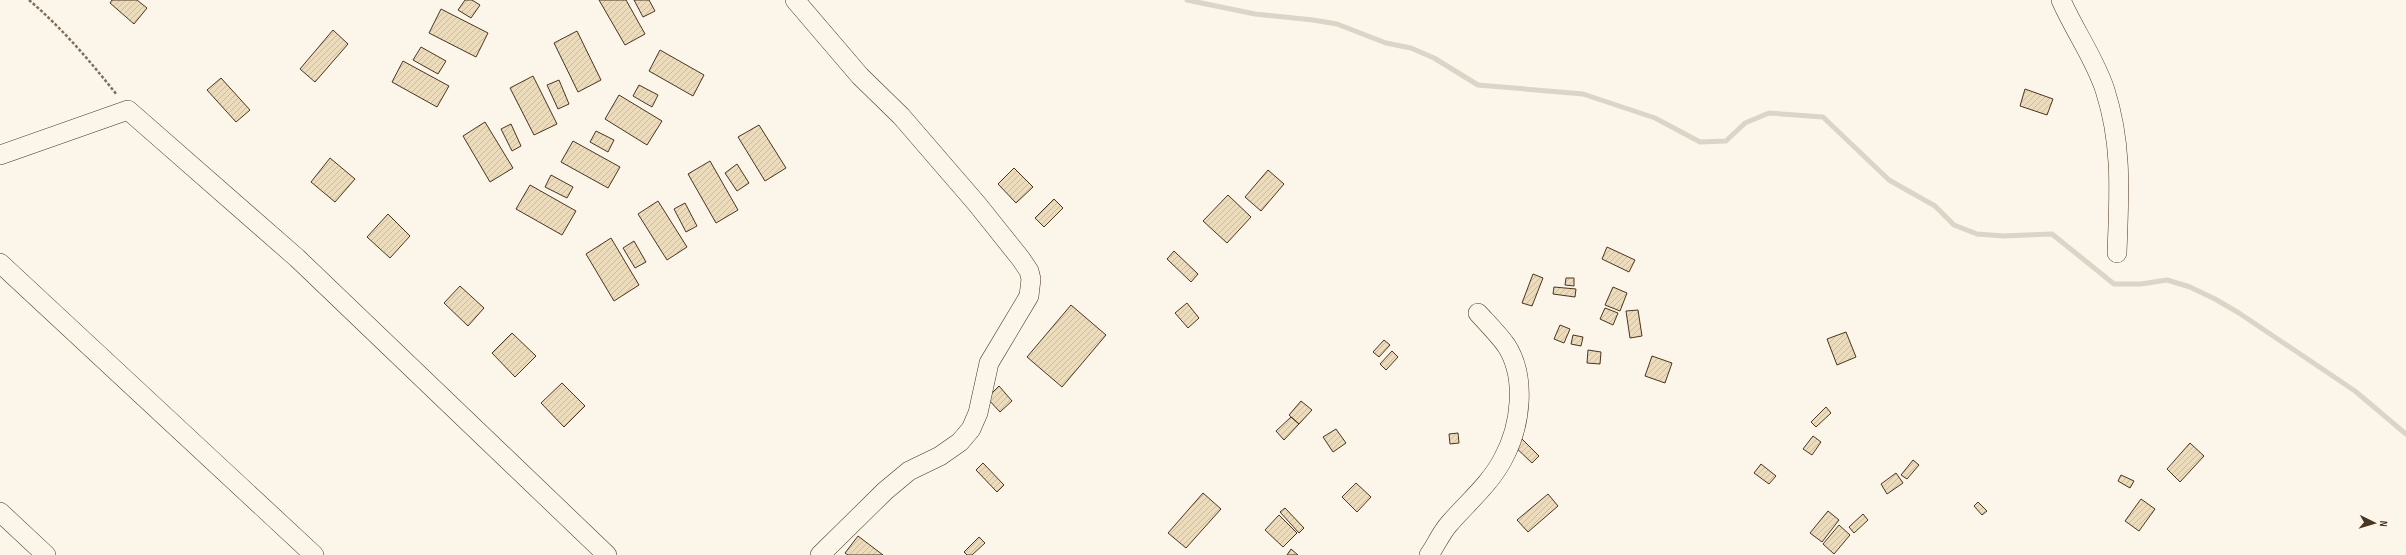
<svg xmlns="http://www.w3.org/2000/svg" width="2406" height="555" font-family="'Sofia Sans Condensed',sans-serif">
  <defs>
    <pattern id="building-hatch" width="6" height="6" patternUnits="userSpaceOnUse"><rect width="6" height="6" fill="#ecdcbc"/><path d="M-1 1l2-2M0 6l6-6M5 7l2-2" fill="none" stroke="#ccbda1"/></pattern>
  </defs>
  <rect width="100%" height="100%" fill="#fbf6e9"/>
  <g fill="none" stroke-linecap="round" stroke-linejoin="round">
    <path stroke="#dcd4c6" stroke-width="5" d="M1187,0L1255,14L1313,20L1337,24L1386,43L1411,48L1434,58L1478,85L1583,94L1655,118L1700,142L1726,141L1745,123L1769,113L1823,117L1889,180L1935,206L1954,225L1977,234L2004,236L2052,234L2114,284H2141L2167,280L2190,287L2215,299L2239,313L2355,391L2406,434"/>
  </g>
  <path fill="url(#building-hatch)" stroke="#4a3520" d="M112,0H137L147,8L134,24L110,3Z
    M465,0H472L480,5L471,18L458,10Z
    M599,0H626L645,34L625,45Z
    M634,0H649L655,11L643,17Z
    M441,9L488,33L476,57L429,33Z
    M333,30L348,44L315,82L300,69Z
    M577,31L601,80L578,92L554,43Z
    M421,47L446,61L438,74L413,60Z
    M660,50L704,75L693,96L649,71Z
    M403,61L449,86L437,107L392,82Z
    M533,76L557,124L534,135L510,88Z
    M221,78L250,110L236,122L207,90Z
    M559,80L569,104L558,109L547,85Z
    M639,85L658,95L652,107L633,96Z
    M2025,89L2053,99L2047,115L2020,106Z
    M619,95L662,121L647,145L605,119Z
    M485,122L513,168L490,182L463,136Z
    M511,124L521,146L512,151L501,129Z
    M759,125L786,168L765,181L738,137Z
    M596,131L614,140L608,152L590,142Z
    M573,141L620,167L608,188L561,162Z
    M330,158L355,179L335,202L311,182Z
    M710,161L738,210L716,223L688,174Z
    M737,164L749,183L737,191L725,173Z
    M1014,168L1033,187L1016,203L998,184Z
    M1268,170L1284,184L1261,211L1245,197Z
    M551,175L573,187L567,198L545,187Z
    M530,185L576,211L562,235L516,209Z
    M1228,195L1251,217L1227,243L1203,221Z
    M1054,199L1063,208L1044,227L1035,218Z
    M658,201L687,247L667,260L638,214Z
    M685,203L697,226L686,232L674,209Z
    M388,214L410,236L390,258L367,237Z
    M611,238L639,285L614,301L586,254Z
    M634,241L646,262L635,268L623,248Z
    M1607,247L1635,260L1629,272L1602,259Z
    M1174,251L1198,274L1191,282L1167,259Z
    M1533,274L1543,278L1532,306L1522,303Z
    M1566,278H1574V286L1565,285Z
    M460,286L484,308L468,326L444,303Z
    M1554,287L1576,289L1575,297L1553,294Z
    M1613,287L1627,293L1620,311L1605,305Z
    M1187,303L1199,318L1188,328L1175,313Z
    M1071,305L1106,335L1062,387L1027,357Z
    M1605,308L1618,313L1613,325L1600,319Z
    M1638,310L1642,336L1630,338L1626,311Z
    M1560,325L1570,329L1564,343L1554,339Z
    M1846,332L1856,357L1837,365L1827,339Z
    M512,333L536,356L515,377L492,353Z
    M1573,335L1583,337L1581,346L1571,344Z
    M1384,340L1390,345L1379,357L1373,352Z
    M1588,350L1601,352L1600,364L1587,363Z
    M1392,351L1398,357L1386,370L1380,364Z
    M1652,356L1672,363L1665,383L1645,376Z
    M562,383L585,406L564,427L541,403Z
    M999,386L1012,401L1000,412L987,398Z
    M1301,401L1312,410L1299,424L1289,415Z
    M1826,407L1831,413L1816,427L1811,422Z
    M1291,417L1299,424L1284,440L1276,431Z
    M1336,429L1346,443L1333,452L1323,437Z
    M1458,433L1459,443L1450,444L1449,434Z
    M1519,436L1539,456L1532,463L1511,443Z
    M1813,436L1821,442L1812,455L1803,449Z
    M2190,443L2204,456L2180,482L2167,469Z
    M1913,460L1919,465L1907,479L1901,475Z
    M983,463L1004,485L997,492L976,470Z
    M1761,464L1776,476L1769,484L1754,473Z
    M1896,473L1903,483L1887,494L1881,484Z
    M2121,475L2134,481L2130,488L2118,481Z
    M1356,483L1371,497L1357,512L1342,497Z
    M1203,493L1221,509L1186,548L1168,533Z
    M1548,494L1558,506L1528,532L1517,520Z
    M2141,499L2155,509L2139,531L2125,521Z
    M1978,502L1987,511L1982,515L1974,506Z
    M1285,508L1304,528L1299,533L1280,512Z
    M1828,511L1839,520L1822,542L1810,533Z
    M1863,514L1868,520L1854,533L1849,527Z
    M1279,515L1297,533L1283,547L1265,530Z
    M1839,525L1850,535L1834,554L1823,544Z
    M858,536L883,555H848L845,553Z
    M979,537L985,543L972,555H967L964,552Z
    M1291,549L1298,555H1287Z"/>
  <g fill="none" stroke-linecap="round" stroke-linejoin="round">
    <g stroke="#4a3520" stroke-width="20">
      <path id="minor" d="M795,0L860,76L901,116L977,204L1021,259L1029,271L1031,279L1029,296L989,363L978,413L971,429L960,442L940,456L909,471L885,491L820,555
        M2061,0C2074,30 2095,59 2105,90C2123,146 2119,196 2117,253
        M0,155L128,110L297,258L607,555
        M0,263L314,555
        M0,512L46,555
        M1429,555C1436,545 1441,533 1449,524C1467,503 1490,484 1503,459C1521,426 1527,377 1506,345C1498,334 1487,323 1478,313"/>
    </g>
    <path stroke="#7f6f5c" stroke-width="2.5" stroke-dasharray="3 2" stroke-linecap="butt" d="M29,0C62,28 90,61 117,95"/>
    <use href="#minor" stroke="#fbf6e9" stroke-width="19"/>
  </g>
  <g transform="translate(2374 523) rotate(95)" stroke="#fbf6e9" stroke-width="3" paint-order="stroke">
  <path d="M0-3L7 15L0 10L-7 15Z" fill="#4a3520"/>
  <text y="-6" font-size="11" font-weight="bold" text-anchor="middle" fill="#4a3520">N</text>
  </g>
</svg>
